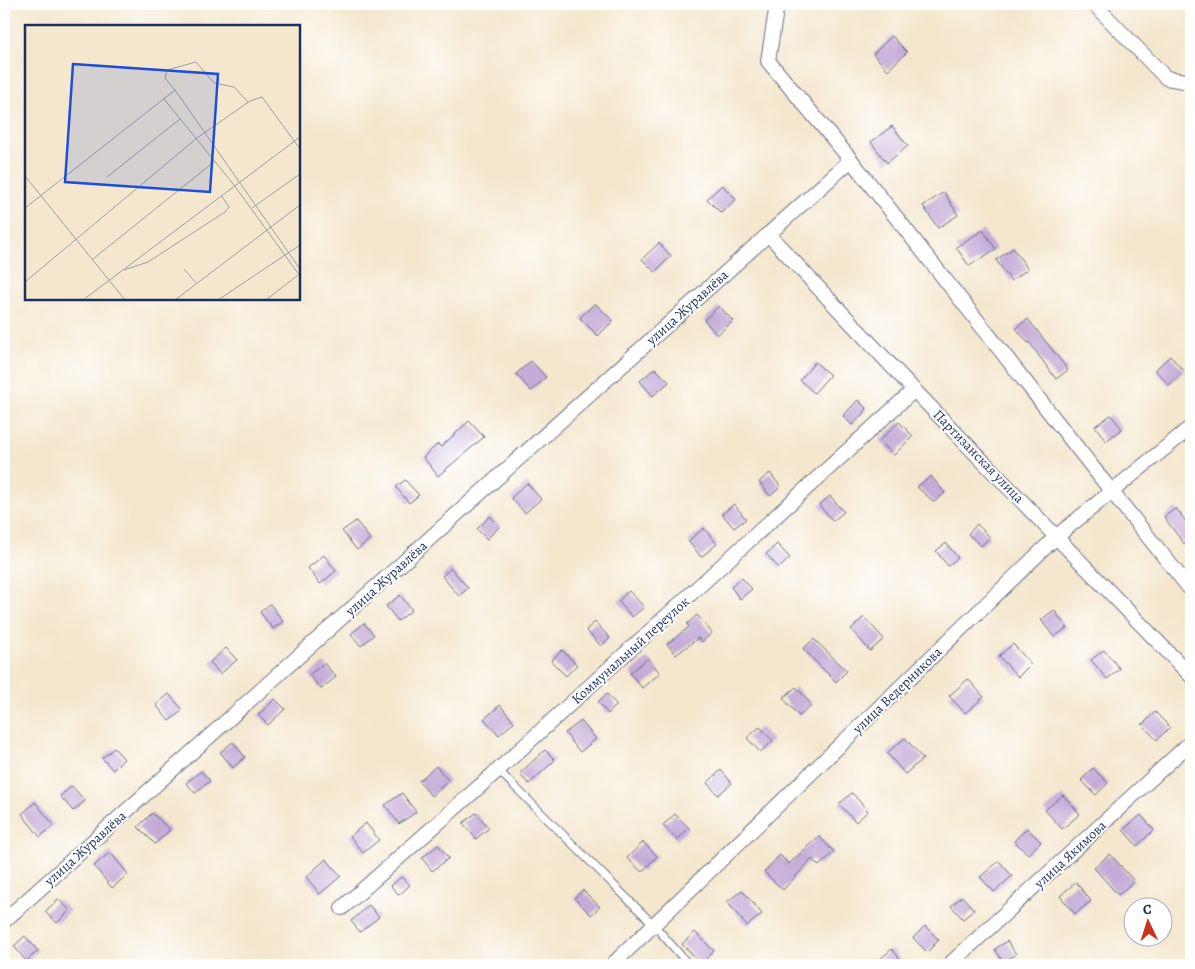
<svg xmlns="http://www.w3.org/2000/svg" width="1195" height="969" font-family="Alegreya,serif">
  <rect width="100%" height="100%" fill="#fff"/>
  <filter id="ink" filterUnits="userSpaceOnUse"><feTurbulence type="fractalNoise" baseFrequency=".02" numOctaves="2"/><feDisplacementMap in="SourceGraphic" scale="10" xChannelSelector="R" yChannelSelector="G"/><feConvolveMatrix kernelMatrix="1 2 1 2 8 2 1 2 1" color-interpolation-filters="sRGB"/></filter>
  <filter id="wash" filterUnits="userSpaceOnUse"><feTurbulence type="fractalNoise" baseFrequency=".0096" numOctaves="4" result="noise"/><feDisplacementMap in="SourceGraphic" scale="20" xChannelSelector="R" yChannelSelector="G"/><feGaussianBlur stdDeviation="1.12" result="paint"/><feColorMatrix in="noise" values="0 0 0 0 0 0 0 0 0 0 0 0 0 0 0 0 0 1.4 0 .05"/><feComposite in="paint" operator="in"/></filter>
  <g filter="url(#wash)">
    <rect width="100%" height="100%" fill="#f4e7ce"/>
    <g id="blocks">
      <path fill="#c5acd8" d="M892,36L907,52L888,70L873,54Z
        M892,126L908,146L887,163L871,142Z
        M722,185L736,199L721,213L707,199Z
        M944,192L958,215L938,228L923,206Z
        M983,230L996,249L969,266L956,247Z
        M659,243L671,256L655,272L642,259Z
        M1013,248L1028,269L1011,281L996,260Z
        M595,303L613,321L598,336L580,318Z
        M719,306L733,321L717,335L704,320Z
        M1028,319L1068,370L1056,379L1029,342L1028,343L1016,328Z
        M1170,356L1184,371L1169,385L1155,370Z
        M531,361L546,377L531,391L516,374Z
        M815,362L830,375L814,393L800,380Z
        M655,368L669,382L653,396L640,381Z
        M858,400L867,409L852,425L843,416Z
        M1111,415L1122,429L1106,441L1095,426Z
        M469,421L484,437L438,476L423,457L438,444L441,447Z
        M899,422L913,436L894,455L879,441Z
        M770,473L781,487L770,496L759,482Z
        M931,476L945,493L934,502L917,487Z
        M405,480L419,495L409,503L396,487Z
        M527,483L541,499L525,513L511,498Z
        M830,496L844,512L833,521L819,505Z
        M734,504L746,519L734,528L722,514Z
        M1176,508L1191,528V538L1184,544L1164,517Z
        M490,516L500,526L487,539L477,529Z
        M356,521L370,539L357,550L342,531Z
        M977,524L990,537L981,546L968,534Z
        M704,528L717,544L701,557L688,541Z
        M946,543L958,558L948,566L936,551Z
        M777,544L790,558L779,568L766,554Z
        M324,555L336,571L320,584L308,568Z
        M451,568L468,588L459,596L442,576Z
        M742,578L752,589L740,599L731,587Z
        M629,591L644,607L632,617L618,601Z
        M400,595L412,610L398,621L386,606Z
        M270,604L283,621L273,629L260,612Z
        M1054,610L1067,628L1054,637L1041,620Z
        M697,615L712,633L702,642L698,638L676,655L667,644L689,627L687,624Z
        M864,617L884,639L870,651L851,629Z
        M595,622L610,638L601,646L586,630Z
        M364,623L374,635L361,646L351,634Z
        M814,639L847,671L836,682L803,649Z
        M1013,644L1031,664L1018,677L999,656Z
        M226,648L237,660L220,674L210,662Z
        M562,650L577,665L566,676L551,661Z
        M1104,650L1120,669L1107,679L1091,660Z
        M648,658L660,673L642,688L630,673Z
        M324,663L336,677L321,689L309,675Z
        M968,679L984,697L965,713L949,696Z
        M796,687L812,705L799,716L783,698Z
        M169,694L183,710L169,721L156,705Z
        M607,694L617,705L608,714L598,702Z
        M275,699L285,709L268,725L258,715Z
        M500,705L514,722L499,735L484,719Z
        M1155,712L1170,727L1157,740L1142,725Z
        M581,721L596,739L580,752L565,733Z
        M760,727L773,741L760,752L747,738Z
        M905,738L923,759L905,774L887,753Z
        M233,742L245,757L233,768L220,752Z
        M114,748L124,759L113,770L102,758Z
        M545,750L555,760L529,784L519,774Z
        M436,766L449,781L431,796L419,781Z
        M1093,768L1108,783L1096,795L1081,780Z
        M721,770L732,783L718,795L707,783Z
        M201,771L210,781L195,793L186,783Z
        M72,786L85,801L73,811L60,796Z
        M402,793L416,812L399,824L385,805Z
        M852,793L868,811L856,822L839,804Z
        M1063,795L1080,814L1062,829L1045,810Z
        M35,802L54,825L40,837L22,814Z
        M152,813L170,830L155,844L138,827Z
        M476,813L489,828L476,839L463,823Z
        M675,814L689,828L677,840L663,825Z
        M1141,815L1154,830L1137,846L1123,830Z
        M366,823L379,840L363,853L350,836Z
        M1027,828L1041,842L1028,854L1014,841Z
        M819,836L834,852L819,866L812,859L783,890L764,872L780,855L789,864Z
        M643,842L657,856L642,872L627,858Z
        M438,845L449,858L432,871L422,858Z
        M110,852L128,874L112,888L94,866Z
        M1110,854L1134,881L1118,895L1094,868Z
        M326,859L341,876L320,894L306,877Z
        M999,861L1012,876L994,892L980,877Z
        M401,877L410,885L399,895L391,886Z
        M1076,882L1091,901L1075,914L1060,896Z
        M583,890L600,907L591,915L574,898Z
        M742,890L762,914L747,926L727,902Z
        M962,896L974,910L963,919L951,906Z
        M58,899L70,910L57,923L45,912Z
        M369,905L379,917L360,932L351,921Z
        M925,926L939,940L927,952L913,938Z
        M695,932L714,951L701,964L682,944Z
        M25,936L38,951L26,961L14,946Z
        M1007,941L1016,954L1003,962L995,949Z
        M892,949L905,965H873Z"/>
    </g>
  </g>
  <g filter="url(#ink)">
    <use href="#blocks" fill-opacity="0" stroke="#676f85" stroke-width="1"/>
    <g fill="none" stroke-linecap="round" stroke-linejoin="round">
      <g stroke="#676f85" stroke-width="9">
        <path id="service" d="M498,770L654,925L689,965"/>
      </g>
      <g stroke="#676f85" stroke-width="16">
        <path id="minor" d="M1094,4L1166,78L1191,82
          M851,160L1112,492L1191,590
          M768,234L914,390L1191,676
          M342,908L498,770L914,390
          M4,921L851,160L768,61L777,4
          M612,965L1057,536L1191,427
          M949,965L1191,742"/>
      </g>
      <use href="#service" stroke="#fff" stroke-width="7"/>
      <use href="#minor" stroke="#fff" stroke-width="14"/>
    </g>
  </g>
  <g text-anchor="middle" stroke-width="4" stroke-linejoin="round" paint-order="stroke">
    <g font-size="14" fill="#1b2f5e" stroke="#fff">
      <text transform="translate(687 307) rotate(-42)" y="5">улица Журавлёва</text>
      <text transform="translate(979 456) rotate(46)" y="5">Партизанская улица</text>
      <text transform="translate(386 578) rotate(-42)" y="5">улица Журавлёва</text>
      <text transform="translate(630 650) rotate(-42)" y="5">Коммунальный переулок</text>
      <text transform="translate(897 690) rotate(-44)" y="5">улица Ведерникова</text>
      <text transform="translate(85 848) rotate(-42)" y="5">улица Журавлёва</text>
      <text transform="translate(1070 854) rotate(-43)" y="5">улица Якимова</text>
    </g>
  </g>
  <g transform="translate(25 25)">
    <rect width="275" height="275" fill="#f4e7ce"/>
    <path fill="none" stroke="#9d9da1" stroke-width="1" d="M150,65L275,244M139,74L209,160L275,251M0,151L100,275M82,152L155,94M0,183L150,65L140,53L142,45L171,37L189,58L209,62L223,77M227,183L275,149M68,234L190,136M159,244L171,258M99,245L123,237L200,187L204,182L196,170M0,257L172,113L225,76L237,72L275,124M58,275L275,112M150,275L275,180M193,275L275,220M241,275L273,250"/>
    <path fill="#1d4ed8" fill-opacity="0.15" stroke="#1d4ed8" stroke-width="2.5" d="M48,39L193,49L185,167L40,157Z"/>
    <rect width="275" height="275" fill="none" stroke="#1b2f5e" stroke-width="2.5"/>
  </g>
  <rect width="1195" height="969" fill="none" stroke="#fff" stroke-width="20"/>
  <g transform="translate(1148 922) rotate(356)"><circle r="24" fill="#ffffff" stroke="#a4acbf"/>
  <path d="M0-4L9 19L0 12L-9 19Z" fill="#c8321e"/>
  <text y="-8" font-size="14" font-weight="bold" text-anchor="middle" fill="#1b2f5e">С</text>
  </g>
</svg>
